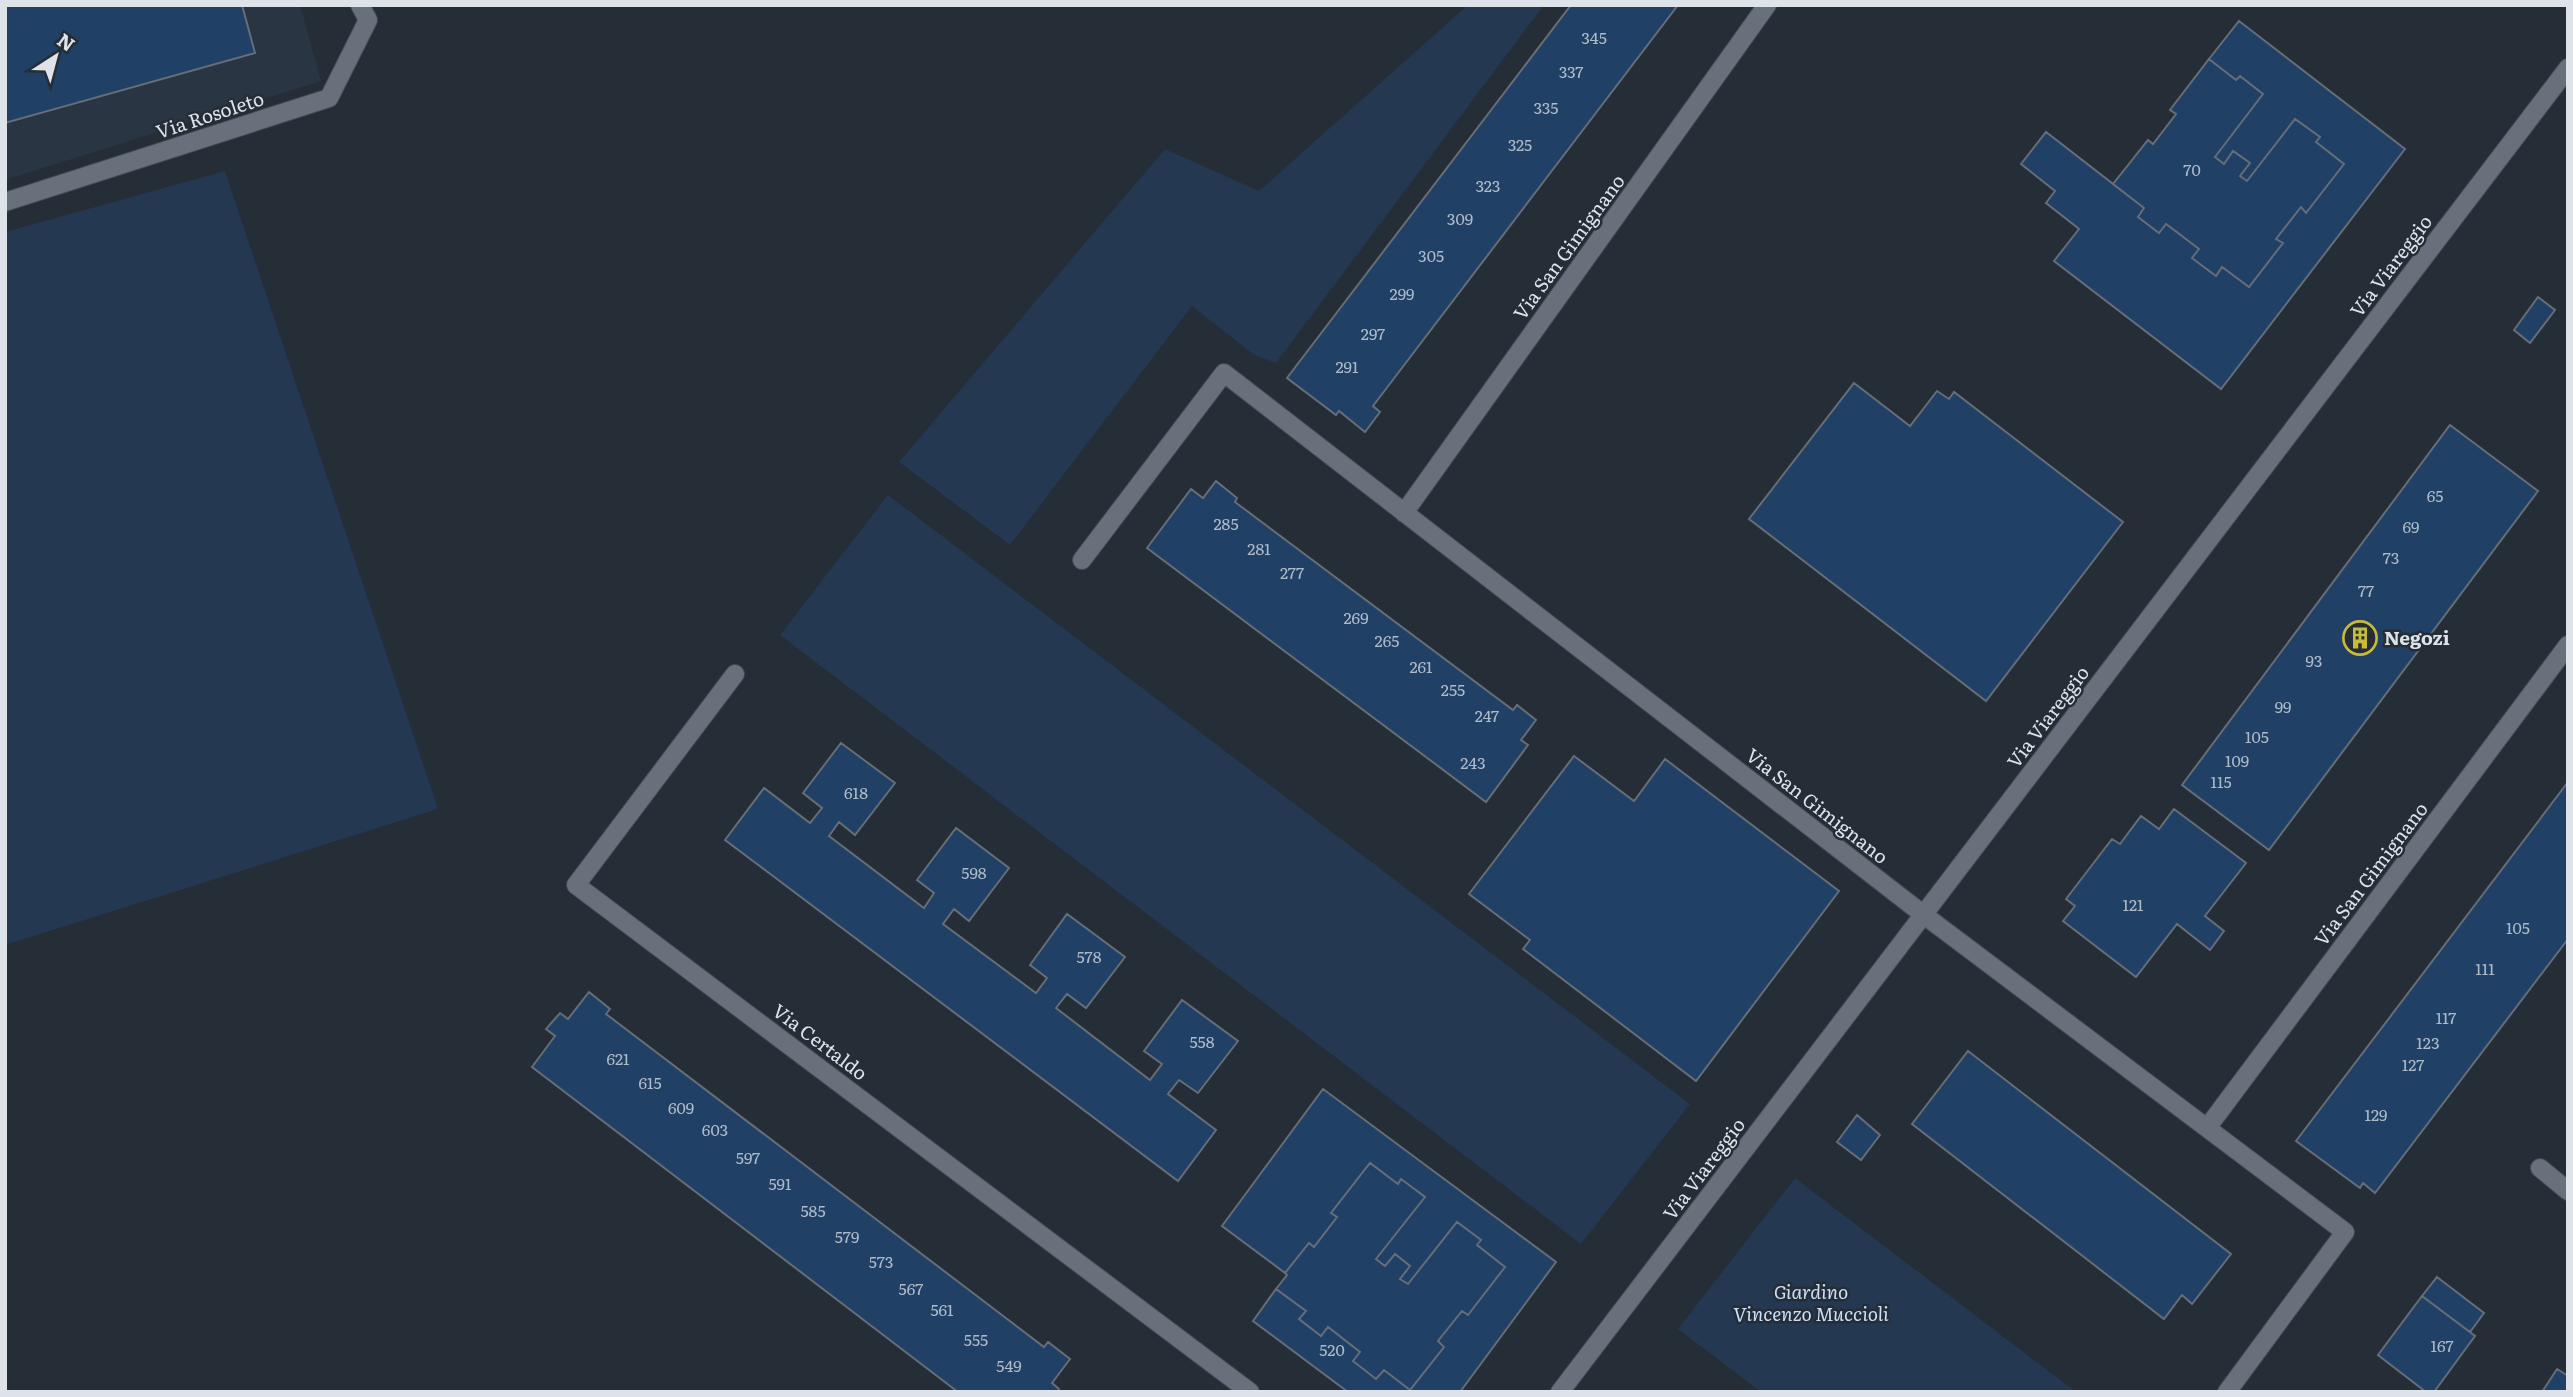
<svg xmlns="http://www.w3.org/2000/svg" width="2573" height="1397" font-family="Literata,serif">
  <rect width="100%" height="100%" fill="#252d36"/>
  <path fill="#2a3544" d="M5,5H300L321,81L5,180Z"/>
  <path fill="#243851" d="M1468,5H1544L1276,363L1254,355L1192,306L1010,545L899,462L1165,149L1259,191Z
    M225,171L438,809L5,945V232Z
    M888,495L1690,1104L1581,1244L780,635Z
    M1795,1178L2076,1392H1761L1678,1329Z"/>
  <path fill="#204066" stroke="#656d78" stroke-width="2" d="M5,5H242L255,53L5,123Z
    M1571,5H1678L1373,406L1380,412L1365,432L1339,411L1336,415L1287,378Z
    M2239,21L2405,149L2221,389L2054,261L2079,229L2046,203L2055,191L2021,164L2046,132L2144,208L2138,217L2159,233L2166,224L2199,249L2192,258L2216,276L2222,267L2249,287L2283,243L2276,239L2301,207L2306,213L2344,164L2316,142L2320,137L2295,119L2247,181L2240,176L2250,163L2233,151L2224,164L2215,157L2263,94L2240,76L2236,80L2209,59Z
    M2209,59L2236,80L2240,76L2263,94L2215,157L2224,164L2233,151L2250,163L2240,176L2247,181L2295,119L2320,137L2316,142L2344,164L2306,213L2301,207L2276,239L2283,243L2249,287L2222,267L2216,276L2192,258L2199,249L2166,224L2159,233L2138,217L2144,208L2113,184L2148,140L2153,144L2176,114L2170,110Z
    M2538,297L2555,310L2530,343L2514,330Z
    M1854,383L1910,426L1937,391L1949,399L1954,392L2123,522L1986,701L1749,519Z
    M2450,425L2538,491L2269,850L2182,785Z
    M1216,481L1237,498L1235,502L1513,710L1517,705L1536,720L1521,740L1528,745L1486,802L1147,548L1191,489L1203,498Z
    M841,743L895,783L855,835L839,822L829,836L924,908L934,893L917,880L956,828L1009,868L969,921L954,909L943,924L1036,993L1047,978L1030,965L1067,914L1125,957L1086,1008L1067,994L1056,1008L1150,1080L1162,1064L1144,1051L1182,1000L1238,1041L1198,1093L1179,1080L1168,1094L1216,1130L1178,1181L725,840L764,788L810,823L822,808L803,793Z
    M1574,756L1634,801L1665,759L1839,891L1696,1081L1523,949L1530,940L1469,894Z
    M2568,782V939L2375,1193L2363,1183L2360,1188L2296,1141Z
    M2174,809L2246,863L2205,916L2224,931L2210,950L2177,924L2136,977L2063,921L2075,906L2066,899L2112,839L2120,844L2141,816L2159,829Z
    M589,992L610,1009L606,1014L1044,1347L1048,1342L1070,1359L1052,1383L1059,1389L1057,1392H958L532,1067L555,1036L546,1029L560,1013L568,1019Z
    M1968,1051L2231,1254L2192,1304L2182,1295L2164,1319L1912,1124Z
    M1323,1089L1556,1262L1460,1392H1348L1253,1321L1276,1289L1306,1311L1299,1319L1321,1336L1328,1327L1360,1352L1353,1361L1376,1379L1384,1370L1410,1390L1444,1347L1438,1341L1462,1311L1468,1315L1505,1267L1477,1245L1481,1240L1457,1222L1408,1284L1400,1279L1410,1266L1395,1254L1385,1266L1376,1259L1425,1197L1401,1179L1398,1184L1370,1163L1331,1213L1337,1217L1314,1247L1309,1243L1285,1273L1222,1226Z
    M1857,1115L1880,1135L1861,1160L1837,1142Z
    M1370,1163L1398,1184L1401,1179L1425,1197L1376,1259L1385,1266L1395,1254L1410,1266L1400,1279L1408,1284L1457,1222L1481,1240L1477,1245L1505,1267L1468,1315L1462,1311L1438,1341L1444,1347L1410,1390L1384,1370L1376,1379L1353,1361L1360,1352L1328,1327L1321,1336L1299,1319L1306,1311L1276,1289L1287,1275L1285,1273L1309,1243L1314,1247L1337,1217L1331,1213Z
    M2437,1277L2484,1313L2470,1332L2422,1296Z
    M2422,1296L2475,1336L2434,1392H2426L2378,1355Z
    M2557,1369L2568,1376V1392H2542Z"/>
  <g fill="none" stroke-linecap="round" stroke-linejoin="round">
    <g stroke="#444b53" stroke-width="20">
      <path id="minor" d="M5,202L329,98L368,20L360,5
        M1404,513L1767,5
        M1082,560L1224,373L1924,915L2345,1232L2227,1392
        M735,674L576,885L1250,1392
        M2207,1128L2568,645
        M2540,1168L2568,1191
        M1560,1392L2568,68"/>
    </g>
    <use href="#minor" stroke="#67707b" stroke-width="18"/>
  </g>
  <defs>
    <g id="building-ring" transform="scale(1.75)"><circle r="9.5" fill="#252d36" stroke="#c7bb3b" stroke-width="1.5"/><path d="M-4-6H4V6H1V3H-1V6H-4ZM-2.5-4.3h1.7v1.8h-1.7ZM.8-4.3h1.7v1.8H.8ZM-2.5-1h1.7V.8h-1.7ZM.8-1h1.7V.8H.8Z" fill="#c7bb3b"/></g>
  </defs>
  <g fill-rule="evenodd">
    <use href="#building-ring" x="2360" y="638"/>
  </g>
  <g text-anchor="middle" stroke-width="5" stroke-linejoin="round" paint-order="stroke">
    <g font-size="16" fill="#aebac8">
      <text x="1594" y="44">345</text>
      <text x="1571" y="78">337</text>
      <text x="1546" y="114">335</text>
      <text x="1520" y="151">325</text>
      <text x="2192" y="176">70</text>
      <text x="1488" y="192">323</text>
      <text x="1460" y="225">309</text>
      <text x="1431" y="262">305</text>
      <text x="1402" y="300">299</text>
      <text x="1373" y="340">297</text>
      <text x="1347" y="373">291</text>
      <text x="2435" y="502">65</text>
      <text x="1226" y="530">285</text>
      <text x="2411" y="533">69</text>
      <text x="1259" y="555">281</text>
      <text x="2391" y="564">73</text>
      <text x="1292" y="579">277</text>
      <text x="2366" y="597">77</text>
      <text x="1356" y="624">269</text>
      <text x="1387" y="647">265</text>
      <text x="2314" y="667">93</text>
      <text x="1421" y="673">261</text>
      <text x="1453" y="696">255</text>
      <text x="2283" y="713">99</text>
      <text x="1487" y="722">247</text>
      <text x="2257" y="743">105</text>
      <text x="2237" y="767">109</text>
      <text x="1473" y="769">243</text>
      <text x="2221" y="788">115</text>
      <text x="856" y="799">618</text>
      <text x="974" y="879">598</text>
      <text x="2133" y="911">121</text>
      <text x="2518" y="934">105</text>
      <text x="1089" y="963">578</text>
      <text x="2485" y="975">111</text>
      <text x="2446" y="1024">117</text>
      <text x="1202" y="1048">558</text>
      <text x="2428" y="1049">123</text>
      <text x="618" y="1065">621</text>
      <text x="2413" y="1071">127</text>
      <text x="650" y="1089">615</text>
      <text x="681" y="1114">609</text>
      <text x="2376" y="1121">129</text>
      <text x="715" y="1136">603</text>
      <text x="748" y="1164">597</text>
      <text x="780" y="1190">591</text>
      <text x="813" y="1217">585</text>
      <text x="847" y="1243">579</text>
      <text x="881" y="1268">573</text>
      <text x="911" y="1295">567</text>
      <text x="942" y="1316">561</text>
      <text x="976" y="1346">555</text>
      <text x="2442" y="1352">167</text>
      <text x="1332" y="1356">520</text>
      <text x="1009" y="1372">549</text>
    </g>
    <g font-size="19" fill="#dee3e9" stroke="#252d36">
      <text transform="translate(210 115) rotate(-18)" y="7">Via Rosoleto</text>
      <text transform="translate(1569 247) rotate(-54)" y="7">Via San Gimignano</text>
      <text transform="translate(2391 266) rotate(-53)" y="7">Via Viareggio</text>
      <text transform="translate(2048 717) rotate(-53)" y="7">Via Viareggio</text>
      <text transform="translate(1817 806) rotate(38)" y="7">Via San Gimignano</text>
      <text transform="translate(2371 874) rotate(-53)" y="7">Via San Gimignano</text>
      <text transform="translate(820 1042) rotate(37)" y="7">Via Certaldo</text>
      <text transform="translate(1704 1169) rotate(-53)" y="7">Via Viareggio</text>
    </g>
    <g font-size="19" font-weight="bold" fill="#dee3e9" stroke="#252d36" text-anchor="start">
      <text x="2384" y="645">Negozi</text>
    </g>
    <g font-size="19" font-style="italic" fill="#cadff9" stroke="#252d36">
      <text x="1811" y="1299">Giardino<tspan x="1811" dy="22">Vincenzo Muccioli</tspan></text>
    </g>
  </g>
  <rect width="2573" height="1397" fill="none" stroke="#dee3e9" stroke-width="14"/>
  <g transform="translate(56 56) rotate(36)" stroke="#252d36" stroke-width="5" paint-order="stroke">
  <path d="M0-5L12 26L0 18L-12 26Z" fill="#dee3e9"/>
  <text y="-10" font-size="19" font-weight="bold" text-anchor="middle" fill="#dee3e9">N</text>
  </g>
</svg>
